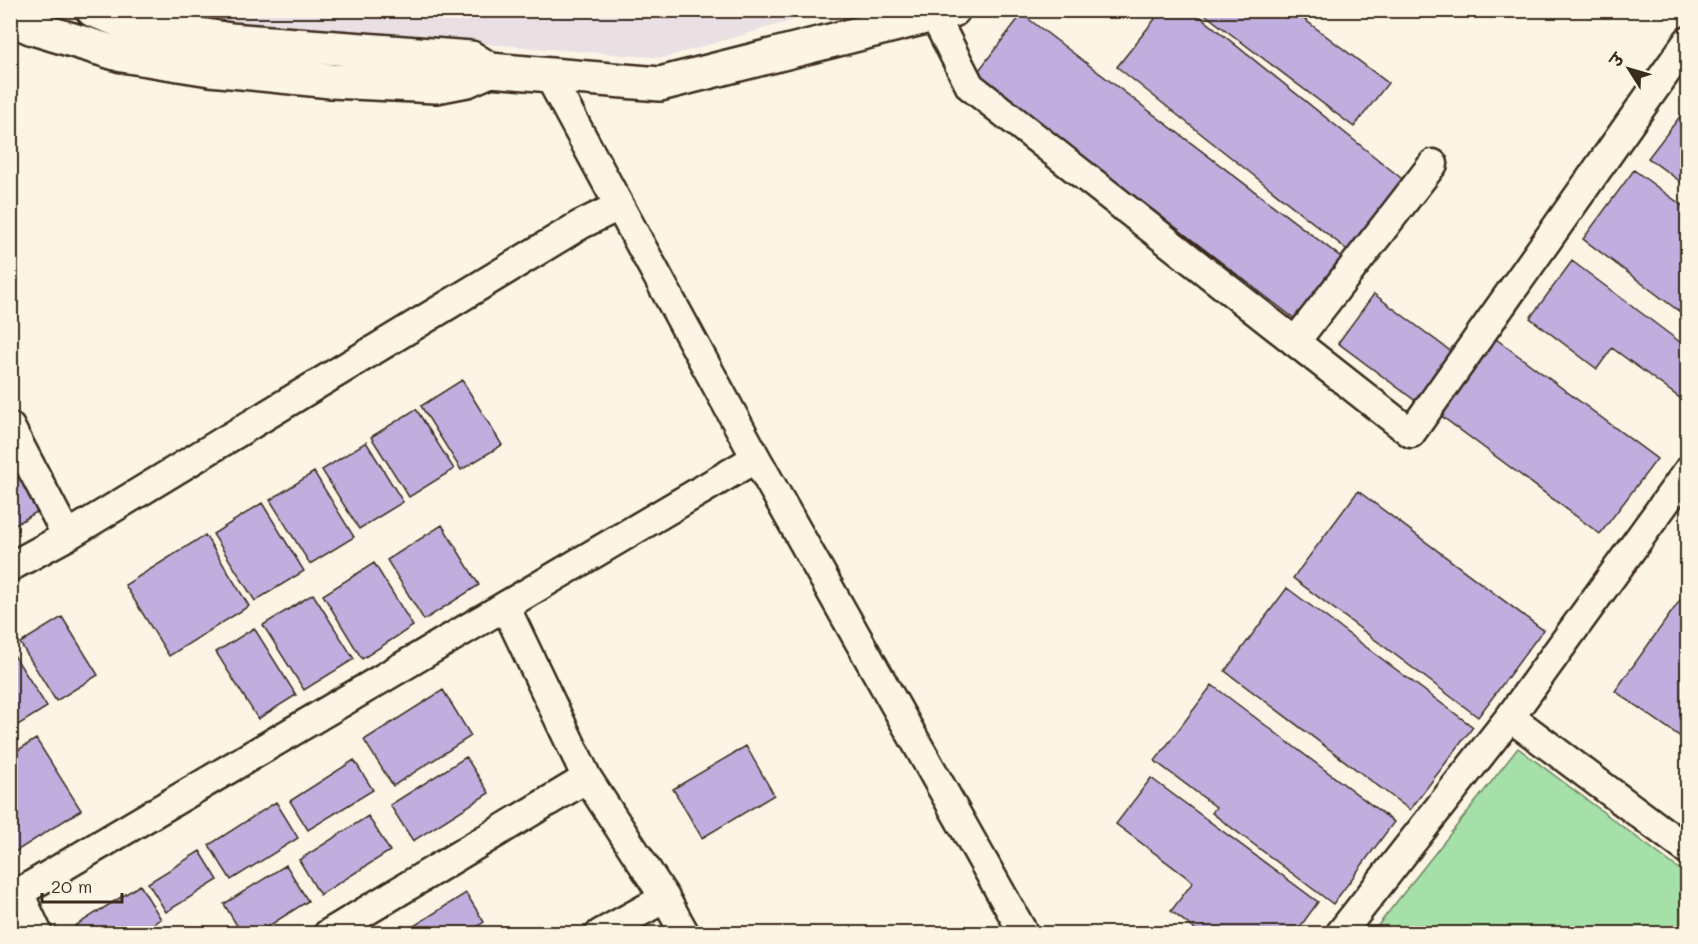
<svg xmlns="http://www.w3.org/2000/svg" width="1698" height="944" font-family="Mali,'Playpen Sans Deva',sans-serif">
  <rect width="100%" height="100%" fill="#fcf5e5"/>
  <filter id="ink" filterUnits="userSpaceOnUse"><feTurbulence type="fractalNoise" baseFrequency=".0167" numOctaves="2"/><feDisplacementMap in="SourceGraphic" scale="12" xChannelSelector="R" yChannelSelector="G"/><feConvolveMatrix kernelMatrix="1 2 1 2 8 2 1 2 1" color-interpolation-filters="sRGB"/></filter>
  <g filter="url(#ink)">
    <path fill="#eae0e3" d="M139,11H825L663,58L322,31Z"/>
    <path fill="#a4e0a7" stroke="#708562" stroke-width="1.5" d="M1518,748L1687,875V933H1372Z"/>
    <path fill="#c0aede" stroke="#3b2a1e" stroke-width="1.5" d="M1162,10H1192L1406,182L1350,252L1117,67Z
      M1199,10H1292L1388,83L1354,127Z
      M1022,14L1342,258L1295,319L976,74Z
      M1688,106V187L1648,158Z
      M1634,170L1688,210V318L1583,239Z
      M1572,261L1688,348V404L1612,348L1597,369L1530,318Z
      M1374,294L1461,359L1425,408L1338,343Z
      M1492,336L1657,459L1600,534L1436,412Z
      M462,380L502,445L461,470L421,406Z
      M416,409L454,469L409,497L371,437Z
      M366,442L403,502L359,529L322,470Z
      M10,462L40,510L10,528Z
      M314,472L354,537L310,564L270,500Z
      M1358,491L1543,630L1478,717L1293,578Z
      M262,503L304,571L255,601L213,534Z
      M442,525L479,585L424,620L387,560Z
      M205,535L249,606L169,656L125,585Z
      M374,563L413,626L362,659L323,595Z
      M1287,588L1473,727L1410,810L1225,671Z
      M1688,589V742L1615,691Z
      M313,594L354,659L304,690L263,625Z
      M62,617L98,675L56,701L20,643Z
      M254,628L296,695L258,719L216,652Z
      M10,649L47,707L10,730Z
      M1212,685L1394,822L1333,904L1212,813L1216,807L1155,761Z
      M443,690L471,736L393,786L364,740Z
      M36,739L81,810L15,852L10,845V755Z
      M746,746L774,795L702,838L673,789Z
      M466,757L489,793L413,841L390,805Z
      M354,760L373,790L308,830L290,801Z
      M1151,778L1318,902L1295,934H1201L1171,911L1193,882L1116,824Z
      M276,802L298,838L231,880L209,845Z
      M368,816L390,851L320,895L299,860Z
      M200,851L218,880L166,912L148,883Z
      M286,865L308,901L256,934H242L224,904Z
      M140,885L161,919L137,934H79L75,926Z
      M466,893L484,922L466,934H411L409,929Z"/>
    <g fill="none" stroke-linecap="round" stroke-linejoin="round">
      <g stroke="#3b2a1e" stroke-width="33">
        <path id="street" d="M934,15L970,86L1411,433L1688,41
          M548,74L756,458L1024,934
          M1295,342L1433,164
          M10,427L67,536
          M10,567L67,536L580,225L619,206
          M505,606L587,778L665,898L685,934
          M1510,717L1688,850
          M19,893L38,934
          M10,898L756,458
          M328,934L587,778
          M600,934L665,898
          M1340,934L1510,717L1688,471"/>
      </g>
      <g stroke="#3b2a1e" stroke-width="38">
        <path id="secondary" d="M93,10L128,23L230,40L471,58L490,70
          M10,18L33,28L122,55L210,69L331,81L436,86L467,80L490,70L660,84L953,10"/>
      </g>
      <use href="#street" stroke="#fcf5e5" stroke-width="28"/>
      <use href="#secondary" stroke="#fcf5e5" stroke-width="33"/>
    </g>
  </g>
  <rect width="1698" height="944" fill="none" stroke="#fcf5e5" stroke-width="36"/>
  <rect x="18" y="18" width="1662" height="908" fill="none" stroke="#3b2a1e" stroke-width="2" filter="url(#ink)"/>
  <g transform="translate(1629 69) rotate(307)" stroke="#fcf5e5" stroke-width="4.5" paint-order="stroke">
  <path d="M0-4.5L10 22L0 15L-10 22Z" fill="#3b2a1e"/>
  <text y="-9" font-size="16" font-weight="bold" text-anchor="middle" fill="#3b2a1e">उ</text>
  </g>
  <path d="M42 893v9h80v-9" fill="none" stroke="#3b2a1e" stroke-width="3"/>
  <text x="51" y="893" font-size="18" fill="#3b2a1e" stroke="#fcf5e5" stroke-width="4.5" paint-order="stroke">20 m</text>
</svg>
